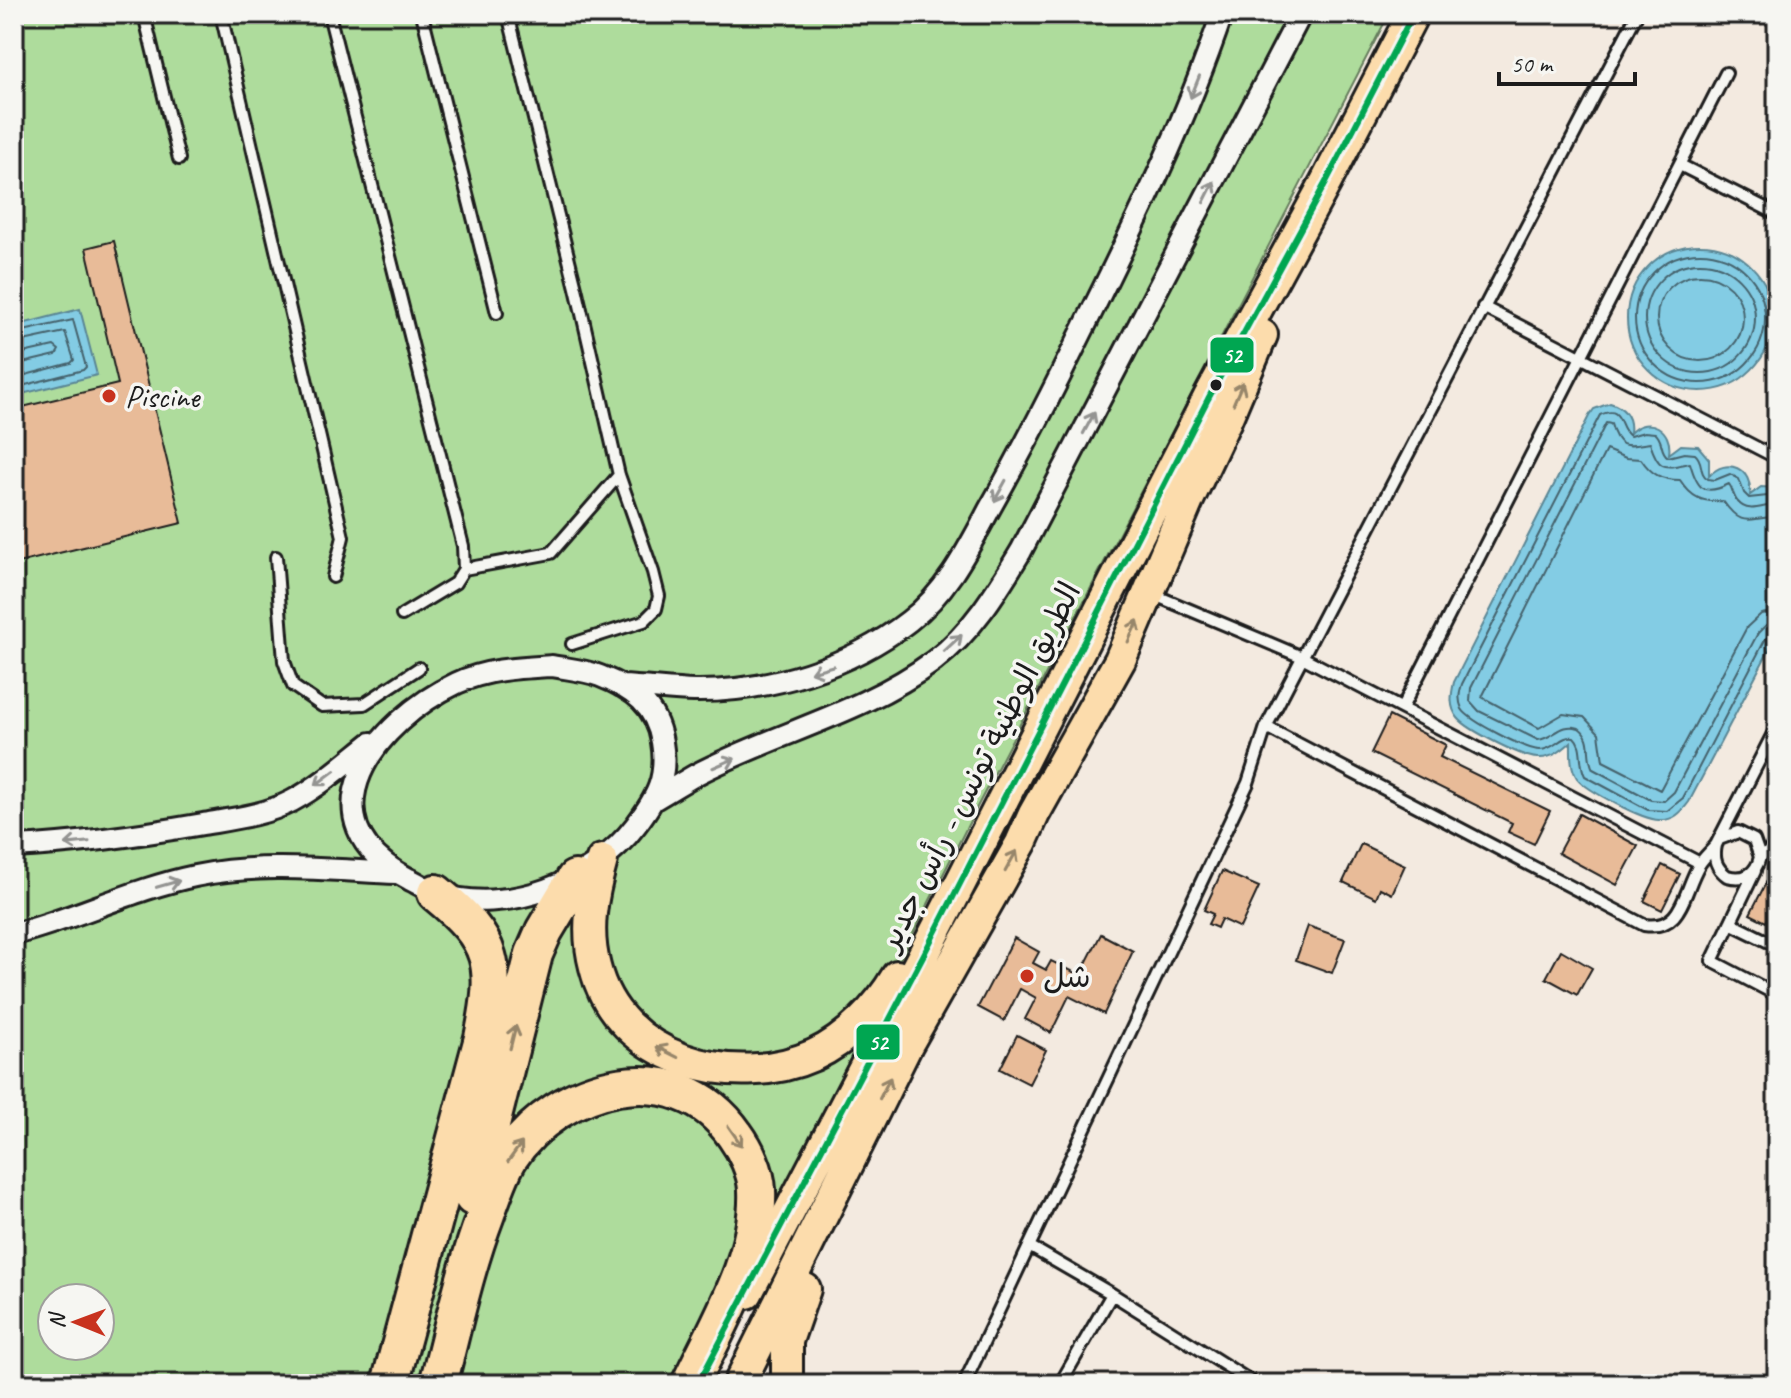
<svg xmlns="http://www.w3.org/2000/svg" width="1791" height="1398" font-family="Caveat,'Playpen Sans Arabic',sans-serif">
  <rect width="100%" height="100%" fill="#f3eae0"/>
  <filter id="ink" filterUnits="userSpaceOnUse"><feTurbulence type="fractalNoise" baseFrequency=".0125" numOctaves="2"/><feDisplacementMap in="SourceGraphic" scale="16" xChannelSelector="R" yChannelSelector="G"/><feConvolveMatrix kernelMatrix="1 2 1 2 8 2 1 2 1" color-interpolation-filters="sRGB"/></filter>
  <g filter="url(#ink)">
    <path fill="#aedc9c" stroke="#657c5c" stroke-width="2" fill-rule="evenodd" d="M14,14H1389L977,807L686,1384H14ZM52,1298H100V1346H52Z"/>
    <path fill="#83cce4" stroke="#5a8694" stroke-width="2" d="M1627 318a73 73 0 1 1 146 0a73 73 0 1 1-146 0Z
      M80,309L97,375L14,396V326Z
      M1610,403C1626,408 1632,418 1630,433C1648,414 1673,429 1669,454L1681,445L1698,446L1709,459V476C1727,456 1753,469 1750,495L1761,487L1777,488V635L1689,802C1681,813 1673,821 1659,820C1643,820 1586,790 1577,778C1570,767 1571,754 1571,742C1562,750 1552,759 1538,758C1523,758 1468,730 1458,718C1449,707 1451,695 1454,682L1589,416L1594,409Z"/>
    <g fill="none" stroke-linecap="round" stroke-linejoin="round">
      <path stroke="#45626c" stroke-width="2" d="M1635 318a65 65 0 1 1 130 0a65 65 0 1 1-130 0Z
        M1645 318a55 55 0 1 1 110 0a55 55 0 1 1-110 0Z
        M1657 318a43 43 0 1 1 86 0a43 43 0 1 1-86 0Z
        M14,333L73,320L86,367L83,370L14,388
        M14,343L65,332L74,360L71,363L14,378
        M14,355L54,346L59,350L56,355L14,365
        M1777,495L1749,498L1744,493L1739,479L1730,474L1715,480L1708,479C1698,473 1704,461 1695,454L1684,453L1668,457C1659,451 1664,440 1655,433L1644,432L1630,436C1617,427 1624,404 1600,415L1462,684C1459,693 1458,700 1462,709C1469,721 1526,750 1540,750C1555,750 1560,735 1574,737C1584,746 1578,763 1585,776L1648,810L1667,811L1683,798L1766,638L1777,633
        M1777,505C1764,504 1749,515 1738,502C1733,497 1733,489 1729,484C1703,497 1697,488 1690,463C1665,468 1659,472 1650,443C1628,446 1618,451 1611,424L1606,423L1471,688L1470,701L1479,711L1538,740C1555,738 1560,722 1579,728C1594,739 1585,754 1593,769L1651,800L1664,801L1674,792L1758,633L1766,625L1777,623
        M1777,517C1750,516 1744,531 1723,501C1702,503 1691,497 1680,480C1661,480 1651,474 1641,459L1626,458L1606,450L1482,697L1539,728L1563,714L1584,717L1599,733L1603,761L1660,790L1747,627L1761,614L1777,611"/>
    </g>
    <path fill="#e8bb98" stroke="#1c1c1c" stroke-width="2" d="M114,241L182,523L14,564V409L118,384L86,248Z
      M1389,716L1446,745L1440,757L1550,811L1534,844L1508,832L1512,823L1371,753Z
      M1579,814L1638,846L1617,885L1558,853Z
      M1361,844L1405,865L1392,894L1380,888L1376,898L1343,882Z
      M1662,865L1680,874L1662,910L1644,901Z
      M1222,871L1259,887L1240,928L1221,919L1217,928L1208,924L1213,914L1204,910Z
      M1770,875L1777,879V928L1772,925L1774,920L1769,917L1766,922L1750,914Z
      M1308,926L1345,939L1332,973L1296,960Z
      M1101,934L1133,951L1104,1014L1069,996L1051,1033L1025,1019L1036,998L1020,989L1004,1021L978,1007L1014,938L1039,952L1033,963L1046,970L1051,961L1080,975Z
      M1561,950L1592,968L1577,995L1546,978Z
      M1017,1035L1046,1050L1029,1084L1000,1069Z"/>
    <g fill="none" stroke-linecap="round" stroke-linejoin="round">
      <g stroke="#1c1c1c" stroke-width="16">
        <path id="lane" d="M144,14L179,159
          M221,14L343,537L333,577
          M329,14L463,546L464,569L455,583L402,615
          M422,14L497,313
          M508,14L577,292L619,475L653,572L659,596L656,609L644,621L572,644
          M1680,165L1777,214
          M1483,307L1777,458
          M276,557L284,661L293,686L322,706L364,704L419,668
          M464,569L551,553L619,475
          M1152,594L1302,657L1700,863
          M1402,708L1726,73
          M1266,727L1644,925C1683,931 1683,892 1699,865C1703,858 1710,852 1716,845
          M1722,838L1738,832L1754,840L1760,857C1756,874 1744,881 1727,876C1716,868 1713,859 1716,845L1777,726
          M1760,857L1770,851L1777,837
          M1755,871L1712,961L1777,995
          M1730,923L1777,946
          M1029,1246L1112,1294
          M964,1384L1248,783L1266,727L1637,14
          M1060,1384L1112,1294L1255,1384"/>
      </g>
      <g stroke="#1c1c1c" stroke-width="26">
        <path id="street" d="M552,666C568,669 585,670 600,676C633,689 656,705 662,742C668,778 657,797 636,825C593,882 507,917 436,893C427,890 418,883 409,879C297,820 376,721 457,683C488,669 519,668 552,666Z
          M621,686C645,687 670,690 694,691C769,692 850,667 909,621C947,592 968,549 990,508C1015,464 1038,420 1061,374C1119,256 1180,139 1222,14
          M655,799C669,791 683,782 697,774C775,733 862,714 934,661C972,632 997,591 1021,551L1301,14
          M14,847C78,844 140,835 203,824C232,819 265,815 292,801C320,786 346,763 371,743
          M14,934C75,919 132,889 195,876C261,862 329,870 396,873"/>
      </g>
      <g stroke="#1c1c1c" stroke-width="36">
        <path id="primary" d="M602,860C592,896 585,930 595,967C618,1060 734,1091 814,1055C847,1040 879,1007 897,976
          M747,1293L924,954L1208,399L1326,182L1413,14
          M739,1384L907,1045L1021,843L1034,814L1120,660L1189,498L1226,420L1262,335
          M787,1384V1341L805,1289"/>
      </g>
      <g stroke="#1c1c1c" stroke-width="42">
        <path id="highway" d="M473,1197L534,954L544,931L575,879
          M390,1384L483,1038C498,965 495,941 436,893
          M438,1384C453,1327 465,1269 486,1214C493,1195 499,1175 509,1158C558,1083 677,1051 735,1135C746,1150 756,1171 757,1190C760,1258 718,1324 690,1384"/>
      </g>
      <use href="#lane" stroke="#f6f6f2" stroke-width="10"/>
      <use href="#street" stroke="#f6f6f2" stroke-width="20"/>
      <use href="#primary" stroke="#fcdcac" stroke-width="30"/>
      <use href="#highway" stroke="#fcdcac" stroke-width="36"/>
      <g stroke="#f6f6f2" stroke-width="12">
        <path id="bus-1" d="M698,1384L924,954L1208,399L1326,182L1413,14"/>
      </g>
      <use href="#bus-1" stroke="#00a651" stroke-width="6"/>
    </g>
    <defs><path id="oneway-shaft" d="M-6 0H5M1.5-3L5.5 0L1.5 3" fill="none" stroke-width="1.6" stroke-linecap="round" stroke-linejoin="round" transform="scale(2)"/></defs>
    <g stroke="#949492">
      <use href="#oneway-shaft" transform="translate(1195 87) rotate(112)"/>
      <use href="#oneway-shaft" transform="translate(1209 192) rotate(-63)"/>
      <use href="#oneway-shaft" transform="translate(1089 423) rotate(-62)"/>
      <use href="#oneway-shaft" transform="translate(1000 491) rotate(119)"/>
      <use href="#oneway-shaft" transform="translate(953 643) rotate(-43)"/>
      <use href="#oneway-shaft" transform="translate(822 669) rotate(164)"/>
      <use href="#oneway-shaft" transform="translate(724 763) rotate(-23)"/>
      <use href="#oneway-shaft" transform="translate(325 778) rotate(143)"/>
      <use href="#oneway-shaft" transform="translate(77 843) rotate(174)"/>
      <use href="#oneway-shaft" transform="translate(168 884) rotate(-16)"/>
    </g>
    <g stroke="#97866b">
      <use href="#oneway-shaft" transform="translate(1238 393) rotate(-67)"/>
      <use href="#oneway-shaft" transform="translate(1133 631) rotate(-66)"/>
      <use href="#oneway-shaft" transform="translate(1011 861) rotate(-61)"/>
      <use href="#oneway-shaft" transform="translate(513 1037) rotate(-76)"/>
      <use href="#oneway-shaft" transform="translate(667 1052) rotate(-153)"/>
      <use href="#oneway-shaft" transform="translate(885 1088) rotate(-63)"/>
      <use href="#oneway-shaft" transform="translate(735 1136) rotate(55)"/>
      <use href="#oneway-shaft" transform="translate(515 1152) rotate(-54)"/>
    </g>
  </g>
  <circle fill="#1c1c1c" stroke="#f6f6f2" stroke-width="3" cx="1216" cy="385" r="7"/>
  <g fill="#c8321e" stroke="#f6f6f2" stroke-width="3">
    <circle cx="109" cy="396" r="8"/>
    <circle cx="1027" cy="976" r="8"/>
  </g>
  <g text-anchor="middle" stroke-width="7" stroke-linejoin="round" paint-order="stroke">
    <g font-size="32" fill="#1c1c1c" stroke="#f6f6f2" text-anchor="start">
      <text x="125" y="407">Piscine</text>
      <text x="1043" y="987">شل</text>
    </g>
    <g font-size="32" fill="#1c1c1c" stroke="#f6f6f2">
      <text transform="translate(979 766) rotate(-63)" y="11">الطريق الوطنية تونس - رأس جدير</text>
    </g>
  </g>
  <g stroke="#f6f6f2" stroke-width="3">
    <rect x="1209" y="336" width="46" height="38" rx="8" fill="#00a651"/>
    <rect x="855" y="1023" width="46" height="38" rx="8" fill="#00a651"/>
  </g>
  <g font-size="22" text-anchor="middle" font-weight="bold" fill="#fff">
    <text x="1232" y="363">52</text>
    <text x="878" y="1050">52</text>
  </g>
  <rect width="1791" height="1398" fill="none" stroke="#f6f6f2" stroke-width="48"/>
  <rect x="24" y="24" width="1743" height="1350" fill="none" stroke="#1c1c1c" stroke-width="3" filter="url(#ink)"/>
  <g transform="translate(76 1322) rotate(271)"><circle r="38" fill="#f6f6f2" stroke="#9f9f9c" stroke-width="2"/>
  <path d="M0-6L14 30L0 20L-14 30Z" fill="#c8321e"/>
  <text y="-12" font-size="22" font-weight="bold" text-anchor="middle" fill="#1c1c1c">N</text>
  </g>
  <path d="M1499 72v12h136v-12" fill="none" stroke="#1c1c1c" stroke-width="4"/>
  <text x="1511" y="72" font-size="24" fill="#1c1c1c" stroke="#f6f6f2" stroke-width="6" paint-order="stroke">50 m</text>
</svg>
